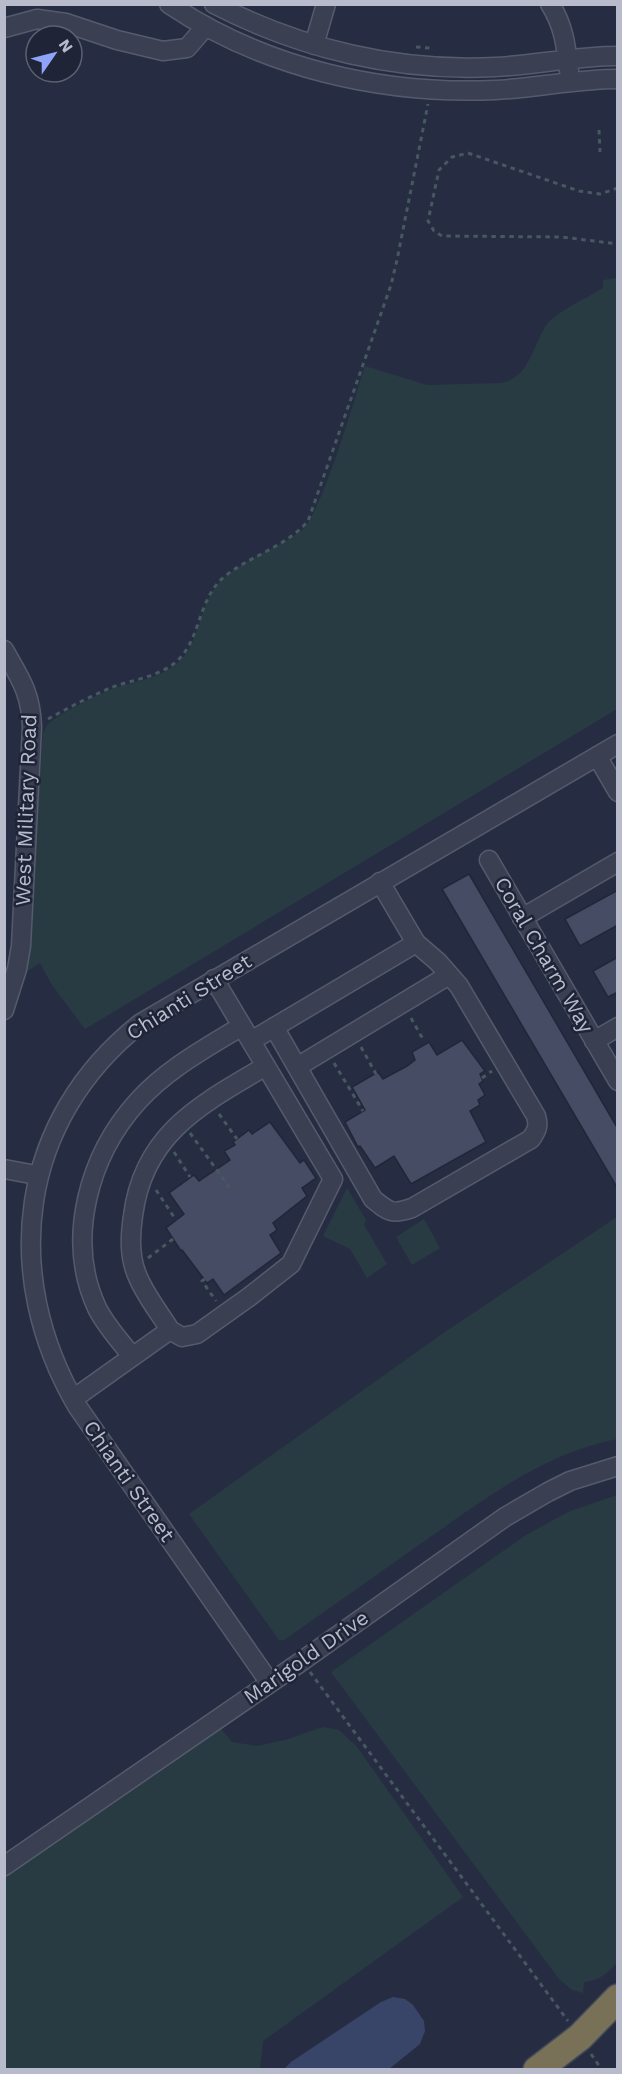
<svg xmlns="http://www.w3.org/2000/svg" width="622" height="2074" font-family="'Work Sans',sans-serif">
  <rect width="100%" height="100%" fill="#262d42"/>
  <path fill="#283b43" d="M617,278V709L85,1029L52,985L40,963L26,972L43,733C45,731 46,728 47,725C55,716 102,692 115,688C133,682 155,679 171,668C199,651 197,614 214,589C233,562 275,551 301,531C322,514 355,397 365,366L427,385L501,383C529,378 532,348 545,327C553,313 589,297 603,288V280Z
    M347,1188L366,1220L364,1225L387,1264L367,1278L350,1249L323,1236Z
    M617,1217V1439C544,1453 485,1499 426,1540C378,1574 331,1607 284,1640H279L189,1514L442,1334Z
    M424,1219L440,1248L412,1265L396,1237Z
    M617,1495V1963C607,1973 599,1981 584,1982L583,1993L572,1990L559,1979L331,1672L526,1535L568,1512Z
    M217,1724L232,1742L257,1746L285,1740L323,1727L339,1730L357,1747L463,1897L263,2041L260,2069L5,2070V1871Z"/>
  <path fill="#394469" d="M393,1997L405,1999L413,2005L424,2021L425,2031L420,2044L389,2069H284L291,2062L381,2002Z"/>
  <path fill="#454c64" stroke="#212739" stroke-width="1.5" d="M469,874L618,1129V1189L442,889Z
    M618,890V925L580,946L565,919Z
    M618,957V992L608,997L593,971Z
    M462,1040L485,1071L480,1074L483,1081L479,1084L485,1095L478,1100L480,1105L470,1111L486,1142L411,1184L394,1156L375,1168L360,1146L358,1147L345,1122L365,1110L352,1087L378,1072L383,1079L407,1066L415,1060L412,1052L429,1042L437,1055Z
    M270,1122L300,1163L304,1160L316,1178L302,1188L307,1196L273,1223L277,1230L270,1235L281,1253L224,1295L213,1279L207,1283L182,1250L181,1251L166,1228L184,1214L169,1193L194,1175L199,1181L230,1160L224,1151L235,1145L233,1142L249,1130L252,1134Z"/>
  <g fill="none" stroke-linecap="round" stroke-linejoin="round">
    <g stroke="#555b6c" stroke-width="21">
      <path id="minor" d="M169,4C264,68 382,95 495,90C536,88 576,79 618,79
        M214,4C301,49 397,72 495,67C536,65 576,56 618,56
        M550,4C564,26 566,46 569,71
        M4,28L37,19L66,23L117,40L163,51L187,48L206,26
        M314,45L326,4
        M4,650C20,678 31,693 32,727L21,946L17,969L4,1010
        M597,756L618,792
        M489,860L618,1081
        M380,882L416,943
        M522,918L618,862
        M251,1041L416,943L438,962L459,986L536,1116C539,1126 537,1130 531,1139L412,1208C392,1215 389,1212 373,1199L274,1027
        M594,1041L618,1027
        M297,1067L449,975
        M4,1169L36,1175
        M170,1330C159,1312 145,1295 137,1275C129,1256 130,1236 133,1216C143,1134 201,1104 266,1066
        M132,1356C120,1341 106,1326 97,1308C65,1239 89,1155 138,1101C167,1069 206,1048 242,1026
        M73,1399L170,1330L182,1337L197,1334L249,1297L291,1264L333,1179L214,979
        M270,1683L77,1406C0,1274 18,1120 141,1023L618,744
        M4,1866L302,1661L505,1517L548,1492L570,1481L618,1466"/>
    </g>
    <g stroke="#424859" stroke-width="30">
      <path id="highway" d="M537,2070L580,2037L618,1998"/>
    </g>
    <path stroke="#465860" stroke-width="3" stroke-dasharray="4.5 4.5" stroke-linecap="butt" d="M416,47L430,48
      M599,130L600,152
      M618,188L600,194L579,191L468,153L452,157L439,170L428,221L434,231L442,236L562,237L618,244
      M48,719C68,708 89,697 110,688C133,679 163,677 181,657C201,634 199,598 224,577C249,556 286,547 308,521L391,285L397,260L428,104
      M411,1018L424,1041
      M361,1047L376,1074
      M334,1063L363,1111
      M482,1078L492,1071
      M219,1114L237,1139
      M190,1133L232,1191
      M174,1152L190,1177
      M156,1190L176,1220
      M148,1258L173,1239
      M205,1279L202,1281L216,1301
      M310,1672L568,2021
      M591,2054L602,2070"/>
    <use href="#minor" stroke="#3a4052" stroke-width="18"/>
    <use href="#highway" stroke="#787157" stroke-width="27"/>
  </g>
  <g text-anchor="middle" stroke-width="5" stroke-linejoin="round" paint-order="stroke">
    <g font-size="21" fill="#b7bbcc" stroke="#1f2437">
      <text transform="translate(26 810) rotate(-88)" y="7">West Military Road</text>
      <text transform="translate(544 955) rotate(60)" y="7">Coral Charm Way</text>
      <text transform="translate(189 997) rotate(-32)" y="7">Chianti Street</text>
      <text transform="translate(129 1481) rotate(55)" y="7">Chianti Street</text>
      <text transform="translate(306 1657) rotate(-35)" y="7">Marigold Drive</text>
    </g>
  </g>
  <rect width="622" height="2074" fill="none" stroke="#b7bbcc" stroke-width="12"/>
  <g transform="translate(54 54) rotate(55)"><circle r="28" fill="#1f2437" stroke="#5c6073" stroke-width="1.5"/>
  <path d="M0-4.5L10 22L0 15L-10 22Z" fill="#8fa4f9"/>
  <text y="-9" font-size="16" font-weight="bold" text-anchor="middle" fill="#b7bbcc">N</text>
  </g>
</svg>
